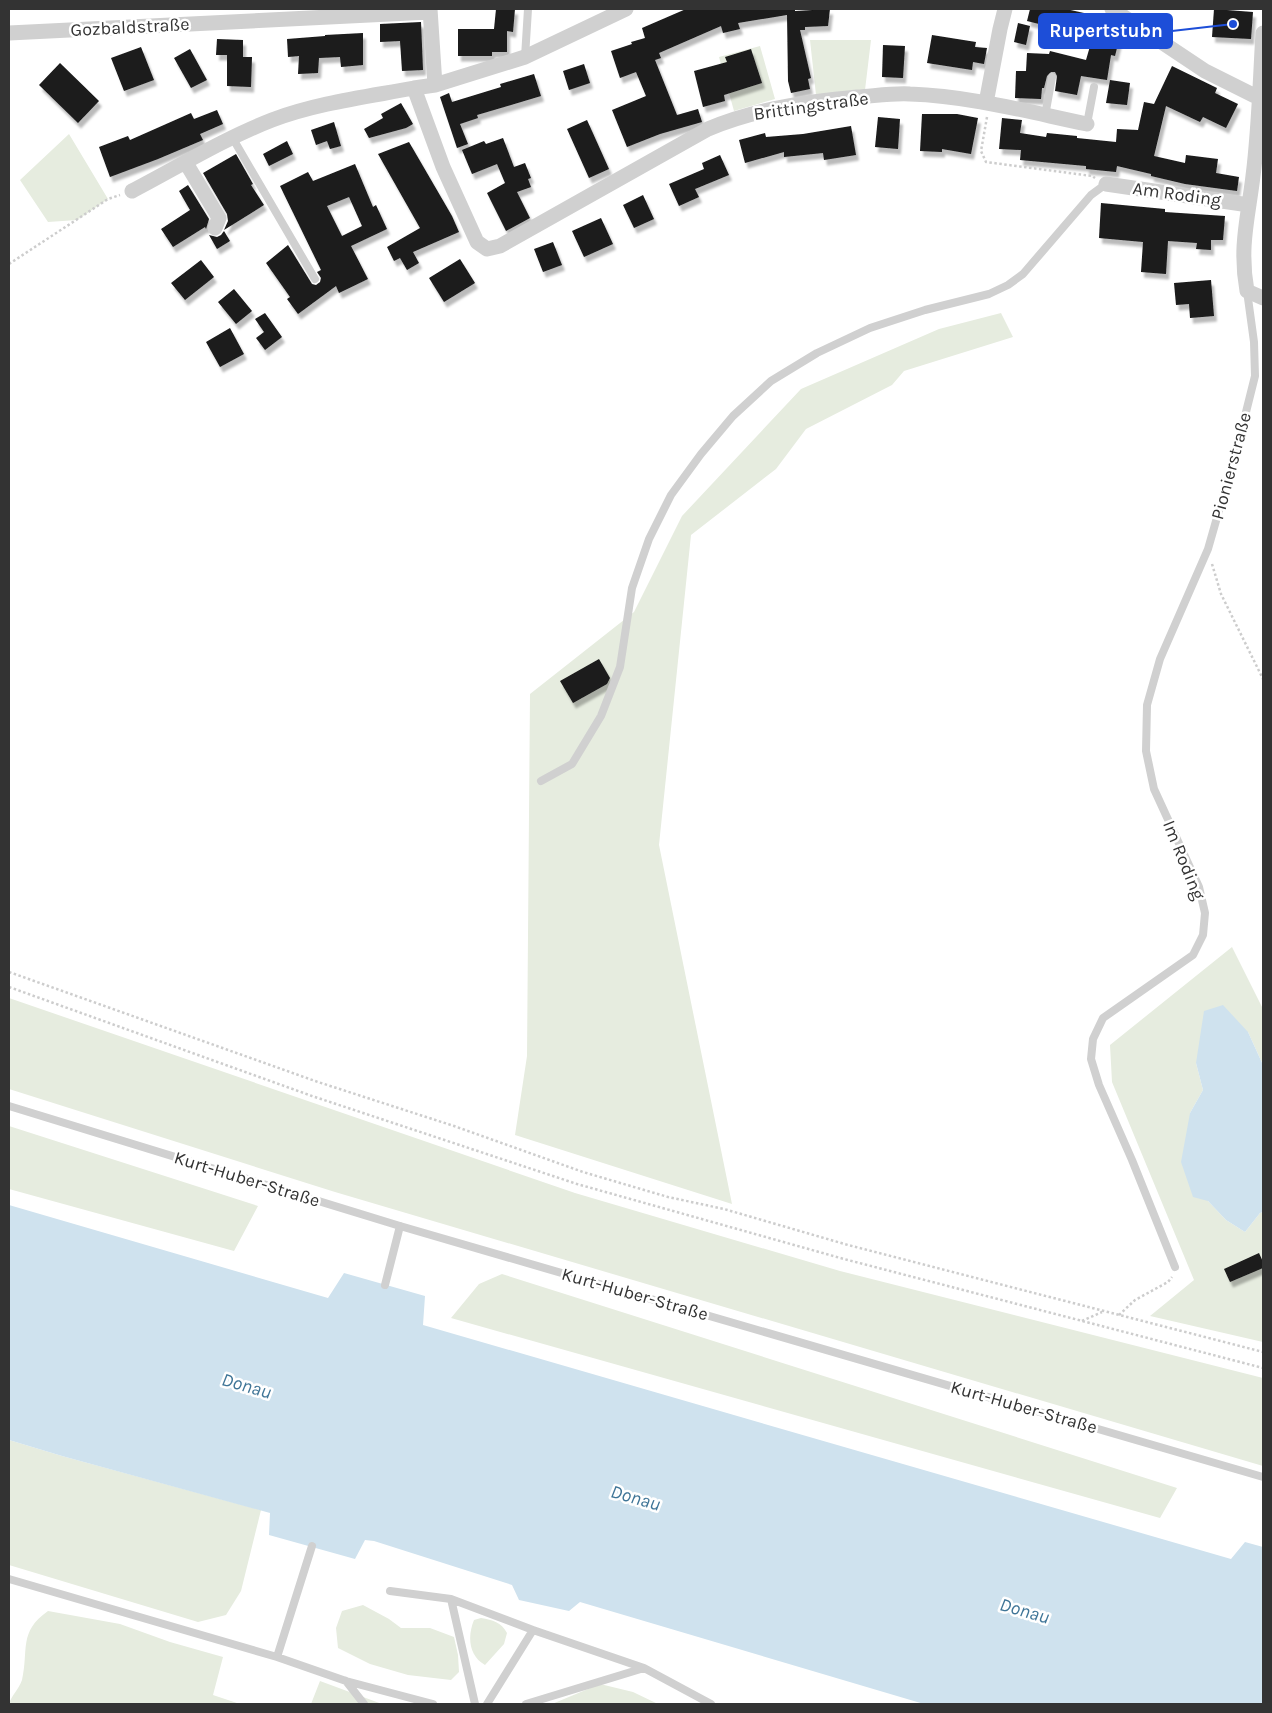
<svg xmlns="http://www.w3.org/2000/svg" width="1272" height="1713" font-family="Karla,sans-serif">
  <defs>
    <filter id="shadow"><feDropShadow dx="3" dy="5.5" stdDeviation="1" flood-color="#0004"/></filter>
  </defs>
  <rect width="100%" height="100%" fill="#fff"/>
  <path fill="#e6ecdf" d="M810,40H871L865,90L816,95Z
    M760,46L775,99L734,111L719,57Z
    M69,134L108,199L77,220L48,222L20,180Z
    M1001,313L1013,337L904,371L892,385L806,429L776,469L691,535L659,845L732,1204L515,1135L527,1056L530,694L634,612L682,516L801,389L939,329Z
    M1232,947L1263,1009V1065L1248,1032L1196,1063L1203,1090L1190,1113L1208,1201L1226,1220L1245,1232L1260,1213L1263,1212V1342L1150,1316L1194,1280L1112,1082L1110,1045Z
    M9,998L575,1193L840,1271L1263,1378V1466L335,1192L9,1089Z
    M9,1126L258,1206L234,1251L9,1189Z
    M502,1274L1177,1488L1160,1518L451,1318L479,1284Z
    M9,1440L62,1456L261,1510L241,1591L226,1615L198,1622L9,1565Z
    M363,1605L389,1619L401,1628H430L454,1637L458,1655L459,1672L451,1680L408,1675L370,1664L338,1648L336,1628L342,1611Z
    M48,1611L120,1624L170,1642L223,1657L213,1695L240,1704H9C11,1696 19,1689 22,1680C29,1650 18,1632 48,1611Z
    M481,1618C493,1620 501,1622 507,1633L504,1644L485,1665C469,1656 467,1637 474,1620Z
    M320,1681L382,1704H311Z
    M600,1684L633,1692L658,1704H552Z"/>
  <path fill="#cfe2ee" d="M1223,1005L1248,1032L1263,1065V1212L1260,1213L1245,1232L1226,1220L1208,1201L1193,1197L1181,1162L1190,1113L1203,1090L1196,1063L1204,1011Z
    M9,1205L328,1298L344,1273L425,1296L423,1325L1231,1559L1245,1542L1263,1547V1704H924L580,1602L569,1611L519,1600L512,1585L374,1541L365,1540L355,1559L269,1535L270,1513L62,1456L9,1440Z"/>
  <path fill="#1a1a1a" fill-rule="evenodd" filter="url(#shadow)" d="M496,9H515L513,32L507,31V52H492V56H458V29H494Z
    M686,9H787V13V9H795V11L830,9L828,26L805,27V30H800L811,78L808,79L810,89L791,93L788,81L787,15L738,23L740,29L723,33L721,26L659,53L661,58L655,60L677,115L698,109L702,122L660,134L627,147L612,110L646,96L636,72L620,78L611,51L632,44L631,42L645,38L642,28Z
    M1030,9H1066L1084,13L1079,34L1027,21Z
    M1214,9L1253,12L1251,39L1212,37Z
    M421,22L423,70L402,71L400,41L380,42V24Z
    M1018,23L1030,26L1026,45L1014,42Z
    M1095,29L1120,36L1115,56L1111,55L1107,80L1081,76L1077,95L1055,91L1057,76L1055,72H1051L1047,76L1044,88H1042L1041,99L1015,98L1016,71H1026L1027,53L1049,54L1050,51L1086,60Z
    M363,33V65L341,67L340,57L319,58L318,73L298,74L299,56L288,57L287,39L325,36V35Z
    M932,35L976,42L975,47L987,48L984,64L973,62L972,70L927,63Z
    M217,39L243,40V57H252L251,87L227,86V55H216Z
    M883,45L905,46L903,78L882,77Z
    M141,47L154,80L124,91L111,58Z
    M190,49L207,80L191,88L174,58Z
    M751,49L762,83L724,95L725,101L703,107L694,71L727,62L725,57Z
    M60,63L99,101L78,123L39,85Z
    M584,64L590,83L569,90L563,71Z
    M1172,66L1217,88L1215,93L1238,104L1226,128L1203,117L1200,122L1166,106L1154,156L1185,163L1186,155L1218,159L1216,173L1239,177L1237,191L1185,184L1151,176V174L1117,166L1116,172L1086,169V166L1020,160L1021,150L999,149L1002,118L1022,120L1020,133L1046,137L1047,133L1077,136V138L1116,142L1117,129L1138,130L1144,102L1154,104Z
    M534,74L541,96L477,115L478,118L460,124L468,144L457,148L440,97L449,93L452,102L501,87L500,84Z
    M1110,80L1130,83L1127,105L1106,103Z
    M401,103L413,124L406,128L369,138L364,129L383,118L381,114Z
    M217,110L223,124L200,134L203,140L158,159L110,177L99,147L128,136L130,140L191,113L194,119Z
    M922,114H957L978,118L971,154L942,149V152L920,151Z
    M878,117L900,119L898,149L875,147Z
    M587,120L609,169L589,178L567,129Z
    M334,122L341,146L330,149L327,141L316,145L311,130Z
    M851,126L856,155L824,160L823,153L784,157V152L745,163L739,140L765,133L766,137L803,134Z
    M503,138L514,167L525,163L531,178L528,179L531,187L517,192L530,218L506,231L487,193L505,183L497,164L472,174L462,150L484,141L486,144Z
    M287,141L293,154L269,166L263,154Z
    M409,142L452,216L459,232L413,252L419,263L407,270L400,258L394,261L387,247L420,228L378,154Z
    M236,154L253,184L251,185L264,205L224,230L228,221L227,214L203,173Z
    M720,155L729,175L695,189L699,197L679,206L669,184L704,169L702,163Z
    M355,164L373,207L376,205L387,229L351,246L368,279L339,293L336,286L298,314L287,299L290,297L266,263L288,245L312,284L316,285L320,282L321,278L317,272L321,270L280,186L308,172L313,181ZM349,197L362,226L342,236L327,206Z
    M188,185L209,219L206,229L205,227L173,247L161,229L190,210L179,191Z
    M643,195L654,219L634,228L623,205Z
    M1101,203L1165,209V212L1225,216L1223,240H1211V250L1196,249L1197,243L1168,241L1166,274L1141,272L1143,242L1099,238Z
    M601,218L613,244L584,257L572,231Z
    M224,231L230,241L217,249L209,235L217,237L221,235Z
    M553,242L562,265L543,272L534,249Z
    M460,259L475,283L444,302L429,278Z
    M201,260L214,277L185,300L171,283Z
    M1211,280L1214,316L1190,318L1189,304L1176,305L1174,283Z
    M234,289L252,311L236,324L218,302Z
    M265,313L282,337L265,350L256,338L264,332L255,319Z
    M230,328L244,354L220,367L206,342Z
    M599,659L610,678L607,684L573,703L560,681Z
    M1259,1253L1263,1262V1268L1230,1282L1224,1269Z"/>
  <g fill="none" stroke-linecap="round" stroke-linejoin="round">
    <path stroke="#cdcdcd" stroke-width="2.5" stroke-dasharray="2.5 2.5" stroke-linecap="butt" d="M987,117L981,151L986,162L1092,176L1095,178
      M9,264L108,199L120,195
      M1212,564L1221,594L1263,679
      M9,972L318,1082L454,1126L583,1172L668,1197L724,1209L848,1245L1263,1352
      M9,987L312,1096L577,1184L844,1259L1263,1368
      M1119,1315L1135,1300L1168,1282L1172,1277
      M1082,1321L1102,1312"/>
    <path stroke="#d0d0d0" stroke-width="8" d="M525,57L528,9
      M1045,116L1052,77
      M1087,124L1094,87
      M232,137L315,279
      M541,781L572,764L601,716L620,667L632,588L649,539L671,495L701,454L733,416L771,381L817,353L870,328L925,310L989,294L1008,285L1023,274L1091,195L1106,184
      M9,1106L400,1226L1263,1477
      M1175,1267L1132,1160L1099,1085L1091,1059L1093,1039L1103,1018L1193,955L1203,935L1205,913L1199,887L1154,789L1146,751L1147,705L1160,659L1208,549L1238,444L1255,376L1254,342L1247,291
      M385,1285L400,1226
      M9,1579L277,1657L346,1681L433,1704
      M390,1591L451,1599L533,1630
      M451,1599L475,1704
      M277,1657L312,1546
      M346,1681L364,1704
      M487,1704L533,1630L644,1668L711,1704
      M526,1704L644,1668"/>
    <path stroke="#d0d0d0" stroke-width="15" d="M430,9L435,85L414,88L443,167L477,242L487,249L500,246L708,129C756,109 805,102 857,97C874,96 892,93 910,94C970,96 1029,112 1087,124
      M1112,9L1205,71L1263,100
      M9,33L430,12
      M1263,33C1260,81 1259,129 1253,176C1248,218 1239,247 1247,291L1263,298
      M435,85L525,57L626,9
      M986,103L1000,29L1005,9
      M186,163L219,218L215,228
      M1106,184L1249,205
      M132,191C178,167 223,139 272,120C317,103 366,97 414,88"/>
  </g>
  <g text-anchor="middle" stroke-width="5" stroke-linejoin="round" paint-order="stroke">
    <g font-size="18" fill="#333" stroke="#fff">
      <text transform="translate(130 27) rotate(-3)" y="6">Gozbaldstraße</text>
      <text transform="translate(811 106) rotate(-8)" y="6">Brittingstraße</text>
      <text transform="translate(1177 194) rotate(8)" y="6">Am Roding</text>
      <text transform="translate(1231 466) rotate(-75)" y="6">Pionierstraße</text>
      <text transform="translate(1184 860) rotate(68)" y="6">Im Roding</text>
      <text transform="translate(247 1179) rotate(17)" y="6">Kurt-Huber-Straße</text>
      <text transform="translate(635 1294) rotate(16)" y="6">Kurt-Huber-Straße</text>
      <text transform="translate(1024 1407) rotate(16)" y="6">Kurt-Huber-Straße</text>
    </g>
    <g font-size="19" font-style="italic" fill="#3f7597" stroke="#fff">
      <text transform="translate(247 1385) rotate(16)" y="7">Donau</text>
      <text transform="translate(636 1497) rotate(16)" y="7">Donau</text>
      <text transform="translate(1025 1610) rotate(16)" y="7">Donau</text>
    </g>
  </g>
  <path fill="none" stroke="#1d4ed8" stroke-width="2" d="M1233 24L1172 31"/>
  <circle fill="#1d4ed8" stroke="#fff" stroke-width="2" cx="1233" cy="24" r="5"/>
  <rect fill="#1d4ed8" stroke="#1d4ed8" stroke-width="2" x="1039" y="14" width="133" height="34" rx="5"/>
  <g font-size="19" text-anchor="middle" font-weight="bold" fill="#fff">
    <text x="1106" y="37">Rupertstubn</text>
  </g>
  <rect width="1272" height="1713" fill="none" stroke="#333333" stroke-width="20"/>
</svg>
